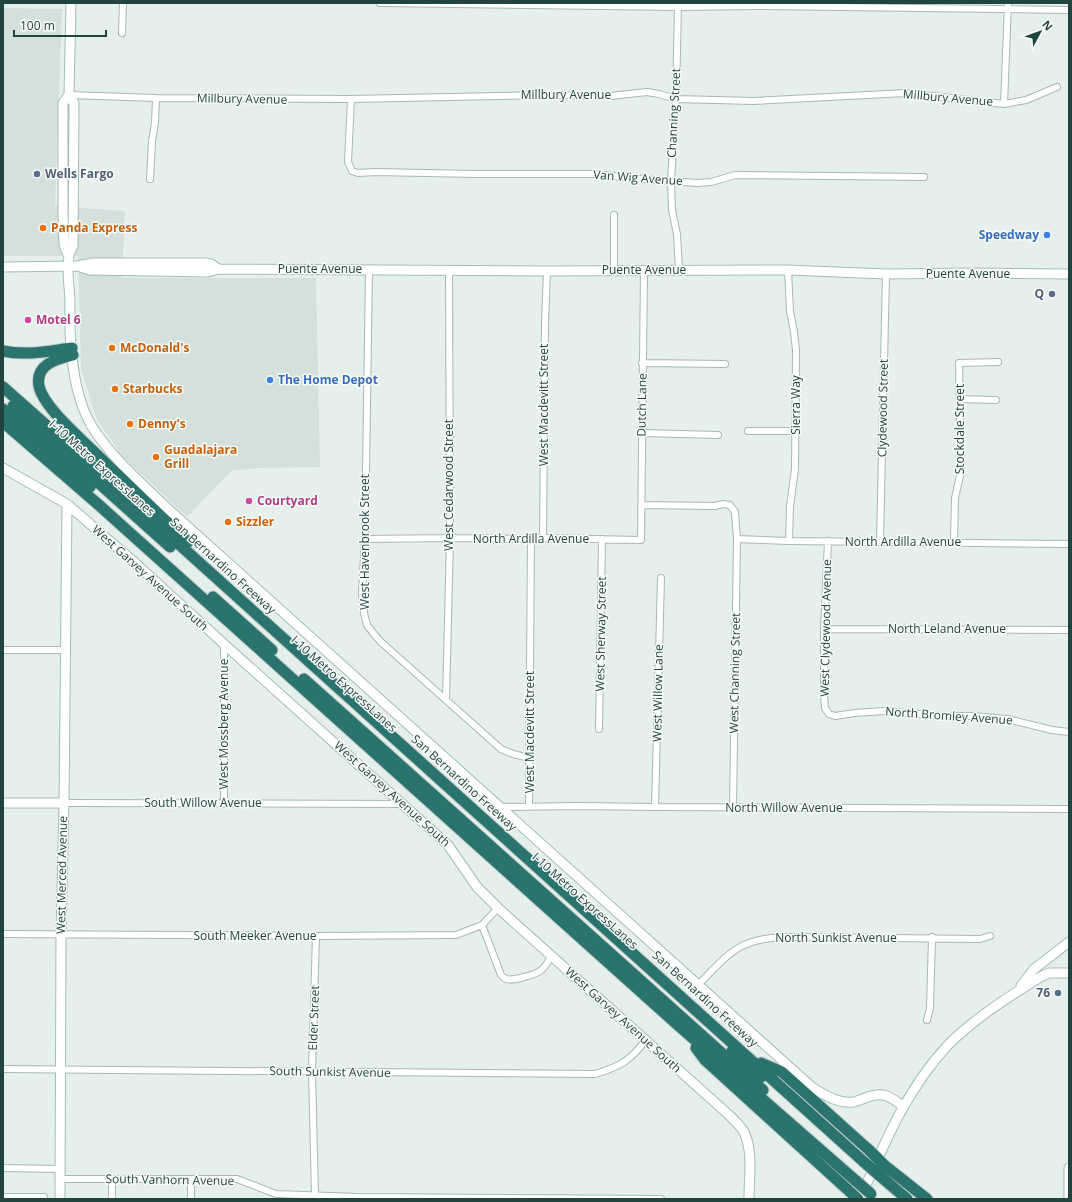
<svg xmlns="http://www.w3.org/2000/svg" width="1072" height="1202" font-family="'Open Sans',sans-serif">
  <rect width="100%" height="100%" fill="#e5f0ec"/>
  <path fill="#d3e0db" d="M3,8L62,9L55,206L125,211L122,278H316L320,467L259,468L231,471L187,517L123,457L97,420L81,369L78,256H3Z"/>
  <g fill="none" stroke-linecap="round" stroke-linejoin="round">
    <g stroke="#a7b9b5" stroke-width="8">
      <path id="street" d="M380,3L677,7L761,6L1069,10
        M678,3L676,99L671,181L672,210L677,234L679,270
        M122,33L123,3
        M69,95L156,98L351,99L550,95L611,96L647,92L659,94L676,99L753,101L906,93L1004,104L1026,100L1057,87
        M351,99L348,162L352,171L358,173L376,172L475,174H596L630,178L697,183L711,182L735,175L924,177
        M1004,104L1008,3
        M150,179L152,141L155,123L156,98
        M614,215V270
        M369,270L365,539L362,593L364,613L367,625L373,633L381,642L501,749L513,754L530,758
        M788,270L790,311L794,332L796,350L795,469L790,506L789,541
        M642,363L725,364
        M960,399L996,400
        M748,431H796
        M642,433L718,435
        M641,505L715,506L723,504L730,505L735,512L737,539L733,807
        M543,538L545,322L547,271
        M365,539L450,538L531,539L543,538L641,540L644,270
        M737,539L789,541L1069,544
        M828,541L824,629V696L825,708L829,714L835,716L855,713L884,711L942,716H973L1007,719L1052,730L1069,732
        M880,542L886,274
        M954,542L955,498L961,471L959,363L998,362
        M824,629L1069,630
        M224,644V803
        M3,650H65
        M446,700L450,538L449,270
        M599,729L602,539
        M64,803L402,804
        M529,805L531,539
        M500,807L578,806L655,807L1069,809
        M655,807L661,578
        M482,925L501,975C503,977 504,978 506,979C513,981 534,975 540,971C546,967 548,962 551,956
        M3,934L316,936L456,935L482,925L498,908
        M698,985C732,950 741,937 792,937L980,939L990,936
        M927,1020L930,1008L932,937
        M3,1069L595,1074C619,1067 630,1061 645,1041
        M3,1168L60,1169
        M60,1179H237L276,1194L358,1197L661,1199
        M112,1179V1199
        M191,1179V1199
        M315,1195L312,1072L316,936
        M3,1197H44"/>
    </g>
    <g stroke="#a2bdb7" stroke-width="11">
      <path id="secondary" d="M69,95L74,103L73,246C71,249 69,253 69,257C66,272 70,288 70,303C69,340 72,392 91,425C111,457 140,482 167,508L813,1088C825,1095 838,1104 854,1102C858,1101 862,1099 865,1098C883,1091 889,1096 903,1106
        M69,257L64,245L63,214V103L69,95L71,3
        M77,266L90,270L208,272L219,269L547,271L788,270L886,274L970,273L1069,274
        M3,267L77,266L93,263H205L211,264L219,269
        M3,468L67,504L134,562L224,644L448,845L477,887L498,908L729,1115C734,1120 742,1127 745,1134C753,1154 749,1178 749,1199
        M3,803H64
        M1021,986L1034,969L1069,942
        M60,1199L61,935L64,803L67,504
        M860,1199C884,1144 907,1088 949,1044C976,1017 1010,996 1042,976L1049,973H1069
        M1069,1199V1168"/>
    </g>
    <g stroke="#c1cbc9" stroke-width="13">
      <path id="highway" d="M3,351C27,356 48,351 72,348
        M73,355C57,359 35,364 39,386C43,406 77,435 91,449C123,480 155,511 188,542
        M3,387C121,491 237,597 354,702C524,856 695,1008 864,1162
        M13,406L170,547
        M3,409L90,487
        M3,422L100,506L680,1027L856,1181
        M213,597L272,650
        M304,679L763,1090
        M696,1048L705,1060L858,1199
        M732,1051L761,1077
        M761,1063L782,1072L870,1151
        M884,1165L927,1199
        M879,1175L907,1199"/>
    </g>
    <use href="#street" stroke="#fff" stroke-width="6"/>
    <use href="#secondary" stroke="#fff" stroke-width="9"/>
    <use href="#highway" stroke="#2a746d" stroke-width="11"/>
    <g stroke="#c1cbc9" stroke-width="13" stroke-linecap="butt">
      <path id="highway-bridge" d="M870,1151L884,1165
        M864,1162L879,1175
        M856,1181L871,1194"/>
    </g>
    <use href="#highway-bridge" stroke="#2a746d" stroke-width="11"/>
  </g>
  <g fill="#5c6f8a" stroke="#f7fbf9" stroke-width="1.5">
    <circle cx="37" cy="174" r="4"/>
    <circle cx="1052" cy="294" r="4"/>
    <circle cx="1058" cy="993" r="4"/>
  </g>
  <g fill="#e8710a" stroke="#f7fbf9" stroke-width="1.5">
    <circle cx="43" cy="228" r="4"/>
    <circle cx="112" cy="348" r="4"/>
    <circle cx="115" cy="389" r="4"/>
    <circle cx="130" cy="424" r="4"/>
    <circle cx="156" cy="457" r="4"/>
    <circle cx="228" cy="522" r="4"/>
  </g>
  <g fill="#3f7fe0" stroke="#f7fbf9" stroke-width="1.5">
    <circle cx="1047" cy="235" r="4"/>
    <circle cx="270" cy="380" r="4"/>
  </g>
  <g fill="#d1479c" stroke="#f7fbf9" stroke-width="1.5">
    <circle cx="28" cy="320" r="4"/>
    <circle cx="249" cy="501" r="4"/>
  </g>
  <g text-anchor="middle" stroke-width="3" stroke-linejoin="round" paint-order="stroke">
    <g font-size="12" fill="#22443f" stroke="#f7fbf9">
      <text x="566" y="99">Millbury Avenue</text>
      <text transform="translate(948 98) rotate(5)" y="4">Millbury Avenue</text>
      <text transform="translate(242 99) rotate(1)" y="4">Millbury Avenue</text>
      <text transform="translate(674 113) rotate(-87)" y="4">Channing Street</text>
      <text transform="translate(638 178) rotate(4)" y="4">Van Wig Avenue</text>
      <text x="320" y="273">Puente Avenue</text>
      <text x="644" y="274">Puente Avenue</text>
      <text x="968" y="278">Puente Avenue</text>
      <text transform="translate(544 405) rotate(-90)" y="4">West Macdevitt Street</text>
      <text transform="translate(642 405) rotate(-89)" y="4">Dutch Lane</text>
      <text transform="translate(796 405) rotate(-90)" y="4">Sierra Way</text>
      <text transform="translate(883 408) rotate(-89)" y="4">Clydewood Street</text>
      <text transform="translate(960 429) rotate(-90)" y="4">Stockdale Street</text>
      <text transform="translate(102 468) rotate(42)" y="4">I-10 Metro ExpressLanes</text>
      <text transform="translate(449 485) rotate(-90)" y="4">West Cedarwood Street</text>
      <text x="531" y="543">North Ardilla Avenue</text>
      <text transform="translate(365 542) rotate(-90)" y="4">West Havenbrook Street</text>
      <text x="903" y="546">North Ardilla Avenue</text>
      <text transform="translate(223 566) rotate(42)" y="4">San Bernardino Freeway</text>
      <text transform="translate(150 578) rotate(42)" y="4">West Garvey Avenue South</text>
      <text transform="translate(826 628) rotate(-89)" y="4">West Clydewood Avenue</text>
      <text x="947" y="633">North Leland Avenue</text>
      <text transform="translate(601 634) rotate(-89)" y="4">West Sherway Street</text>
      <text transform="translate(735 673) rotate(-89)" y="4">West Channing Street</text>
      <text transform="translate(344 684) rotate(42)" y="4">I-10 Metro ExpressLanes</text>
      <text transform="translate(658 693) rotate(-89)" y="4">West Willow Lane</text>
      <text transform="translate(949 716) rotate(4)" y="4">North Bromley Avenue</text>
      <text transform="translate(224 724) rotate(-90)" y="4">West Mossberg Avenue</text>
      <text transform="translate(530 732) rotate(-90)" y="4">West Macdevitt Street</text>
      <text transform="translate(464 783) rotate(42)" y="4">San Bernardino Freeway</text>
      <text transform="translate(392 794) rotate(42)" y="4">West Garvey Avenue South</text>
      <text x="203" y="807">South Willow Avenue</text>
      <text x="784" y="812">North Willow Avenue</text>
      <text transform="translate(62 875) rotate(-89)" y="4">West Merced Avenue</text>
      <text transform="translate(585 901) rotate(42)" y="4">I-10 Metro ExpressLanes</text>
      <text x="255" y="940">South Meeker Avenue</text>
      <text x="836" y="942">North Sunkist Avenue</text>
      <text transform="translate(705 999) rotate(42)" y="4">San Bernardino Freeway</text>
      <text transform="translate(314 1018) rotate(-88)" y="4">Elder Street</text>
      <text transform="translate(623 1020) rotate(42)" y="4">West Garvey Avenue South</text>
      <text transform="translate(330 1072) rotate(1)" y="4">South Sunkist Avenue</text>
      <text transform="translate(170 1180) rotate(1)" y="4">South Vanhorn Avenue</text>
    </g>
    <g font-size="12" font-weight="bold" fill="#4e5e75" stroke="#f7fbf9" text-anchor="end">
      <text x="45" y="178" text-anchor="start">Wells Fargo</text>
      <text x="1044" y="298">Q</text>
      <text x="1050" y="997">76</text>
    </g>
    <g font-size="12" font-weight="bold" fill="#c56008" stroke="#f7fbf9" text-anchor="start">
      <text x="51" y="232">Panda Express</text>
      <text x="120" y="352">McDonald's</text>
      <text x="123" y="393">Starbucks</text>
      <text x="138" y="428">Denny's</text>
      <text x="164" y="454">Guadalajara<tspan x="164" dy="14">Grill</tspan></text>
      <text x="236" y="526">Sizzler</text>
    </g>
    <g font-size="12" font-weight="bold" fill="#366cbe" stroke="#f7fbf9" text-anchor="end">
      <text x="1039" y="239">Speedway</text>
      <text x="278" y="384" text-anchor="start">The Home Depot</text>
    </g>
    <g font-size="12" font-weight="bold" fill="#b23c85" stroke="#f7fbf9" text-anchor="start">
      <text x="36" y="324">Motel 6</text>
      <text x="257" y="505">Courtyard</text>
    </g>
  </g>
  <rect width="1072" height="1202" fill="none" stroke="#22443f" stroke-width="8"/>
  <g transform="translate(1040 32) rotate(49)" stroke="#f7fbf9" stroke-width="3" paint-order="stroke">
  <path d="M0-3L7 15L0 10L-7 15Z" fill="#22443f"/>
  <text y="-6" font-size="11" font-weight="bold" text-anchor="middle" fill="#22443f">N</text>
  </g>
  <path d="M14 30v6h92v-6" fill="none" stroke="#22443f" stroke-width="2"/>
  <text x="20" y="30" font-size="12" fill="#22443f" stroke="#f7fbf9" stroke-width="3" paint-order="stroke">100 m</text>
</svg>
